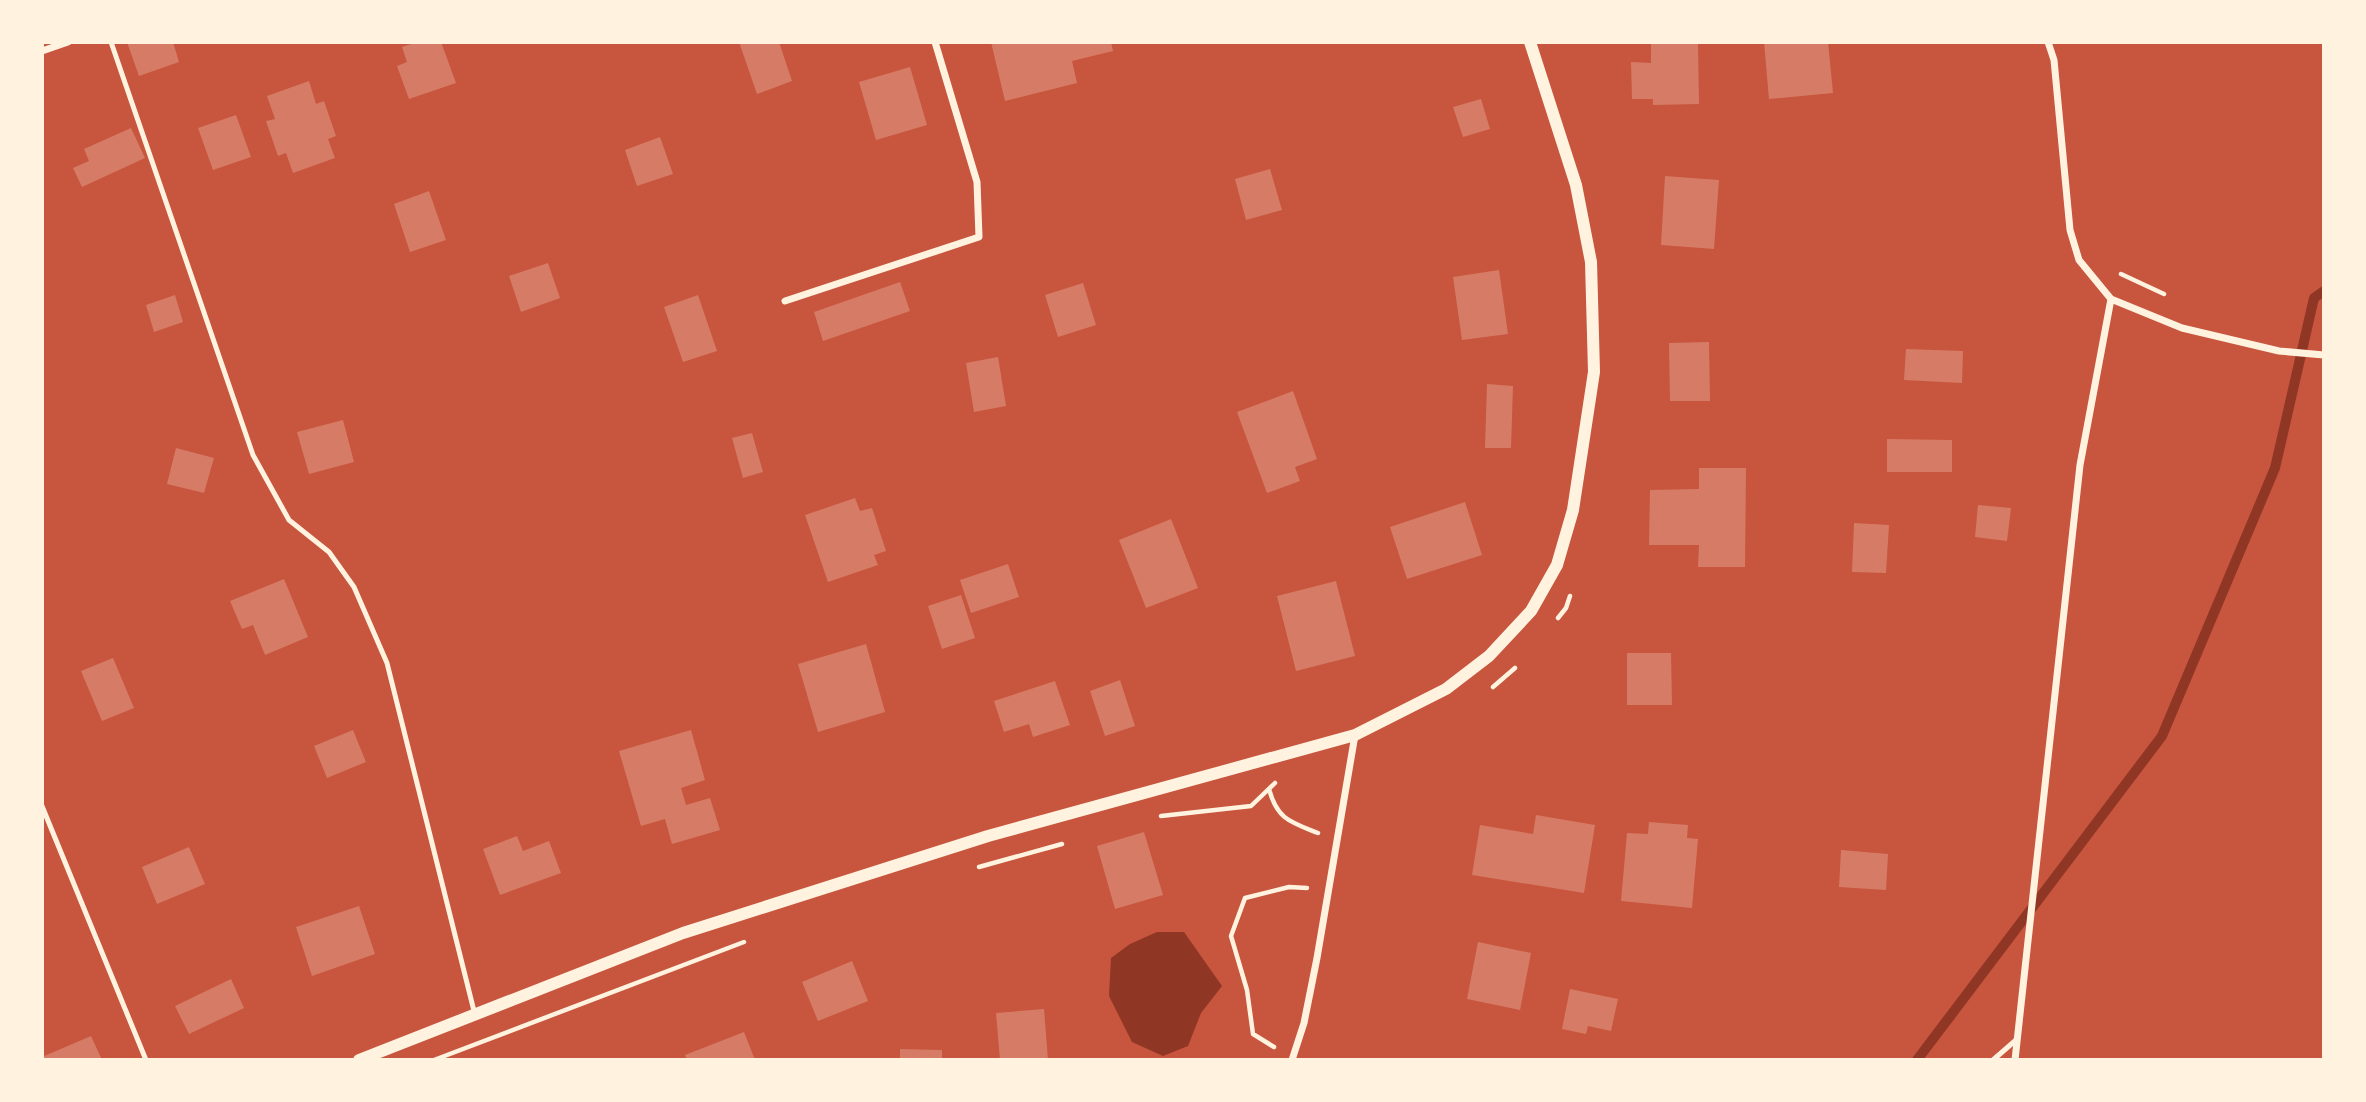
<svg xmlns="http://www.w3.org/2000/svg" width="2366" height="1102" font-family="'Open Sans',sans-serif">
  <rect width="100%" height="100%" fill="#c8553d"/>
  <path fill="#8f3625" d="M1157,932H1184L1222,986L1201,1013L1188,1046L1163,1056L1132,1042L1109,996L1111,958L1130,944Z"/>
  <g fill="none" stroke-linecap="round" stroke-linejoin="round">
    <path stroke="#8f3625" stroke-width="10" d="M1917,1060L2162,736L2275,468L2314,298L2324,291"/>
  </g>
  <path fill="#d67c66" d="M127,42H173L179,62L139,76Z
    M417,42H441L456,83L409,99L397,66L407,62L402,47Z
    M739,42H779L792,81L757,94Z
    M991,42H1111L1113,51L1072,61L1077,83L1005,101Z
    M1651,42H1698L1699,104L1653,105V99H1632L1631,62L1651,63Z
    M1764,42H1828L1833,93L1769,99Z
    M910,67L927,125L876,140L859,82Z
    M309,81L316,104L324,101L336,136L328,139L335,158L293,173L286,153L278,156L266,121L275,119L267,96Z
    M1481,99L1490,129L1463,137L1453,107Z
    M236,115L251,157L213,170L198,128Z
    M131,128L145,158L82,187L73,168L89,161L84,149Z
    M660,137L673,174L637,186L625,150Z
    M1270,169L1282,210L1246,220L1235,179Z
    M1665,176L1719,180L1714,249L1661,245Z
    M429,191L446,240L410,252L394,204Z
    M548,263L560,298L521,312L509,276Z
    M1499,270L1508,334L1462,340L1453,277Z
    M900,282L910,311L823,341L814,312Z
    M1083,283L1096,325L1058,337L1045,295Z
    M175,295L183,322L154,332L146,305Z
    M698,295L717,351L683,362L664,307Z
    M1709,342L1710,401H1670L1669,343Z
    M1906,349L1963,351L1962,383L1904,380Z
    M998,357L1006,406L974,412L966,363Z
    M1487,384L1513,386L1511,448H1485Z
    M1293,391L1317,459L1295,467L1300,481L1267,493L1237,412Z
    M343,420L354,462L309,474L297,432Z
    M752,433L763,472L743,478L732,438Z
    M1887,439L1952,440V472H1887Z
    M176,448L214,458L204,493L167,484Z
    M1699,468H1746L1745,567H1698L1699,545H1649L1650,490L1699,489Z
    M855,498L860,511L872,508L886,551L874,555L878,565L828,582L805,515Z
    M1465,502L1482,555L1407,579L1390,527Z
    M1978,505L2011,508L2007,541L1975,537Z
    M1171,519L1198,588L1146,608L1119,540Z
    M1854,523L1889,525L1886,573L1852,572Z
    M1008,564L1019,597L971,613L960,580Z
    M284,579L308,637L265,655L253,625L242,629L230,601Z
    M1336,581L1355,656L1296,671L1277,596Z
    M961,595L975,638L942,649L928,606Z
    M866,644L885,712L818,732L798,664Z
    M1627,653H1671L1672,705H1627Z
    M113,658L134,708L102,721L81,671Z
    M1120,680L1135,726L1105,736L1090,691Z
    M1055,681L1070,725L1033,737L1029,724L1004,732L994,701Z
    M353,730L366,762L327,778L314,746Z
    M691,730L705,780L681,788L686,805L710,798L720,830L672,844L665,819L641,826L619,751Z
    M1536,815L1595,825L1584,893L1472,875L1480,825L1533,834Z
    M1649,822L1688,825L1687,838L1698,839L1692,908L1621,901L1627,833L1648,834Z
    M1144,832L1163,895L1115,909L1097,846Z
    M517,836L523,851L549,841L561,873L500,895L483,849Z
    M189,847L205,884L157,904L142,867Z
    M1841,850L1888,854L1886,890L1839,887Z
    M359,906L375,954L312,976L296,927Z
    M1478,942L1531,953L1520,1010L1467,999Z
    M852,961L868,1001L818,1021L802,982Z
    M231,979L244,1008L189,1034L175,1006Z
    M1570,989L1618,999L1611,1031L1588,1026L1586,1034L1562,1029Z
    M1044,1009L1048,1060H1000L996,1013Z
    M744,1032L755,1060H687L685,1055Z
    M91,1036L102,1060H42V1057Z
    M900,1049L942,1050V1060H900Z"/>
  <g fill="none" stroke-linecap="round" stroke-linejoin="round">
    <path stroke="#fff3e0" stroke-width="4.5" d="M2121,274L2164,294
      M1558,618L1566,608L1570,596
      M1493,687L1515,668
      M1269,789C1277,819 1290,822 1318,833
      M1161,816L1251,806L1275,783
      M979,867L1062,844
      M1274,1047L1253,1034L1247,990L1231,936L1245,898L1289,887L1307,888
      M434,1060L744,942"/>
    <path stroke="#fff3e0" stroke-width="5" d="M111,42L253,455L289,520L329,552L354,587L387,663L475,1015
      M42,806L146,1060
      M1993,1060L2016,1040"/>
    <path stroke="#fff3e0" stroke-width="7" d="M2048,42L2054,60L2070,230L2079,260L2111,299L2182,328L2279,351L2324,355
      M42,51L68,42
      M785,301L979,237L977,182L935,42
      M1292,1060L1304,1023L1317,958L1355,735
      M2015,1060L2080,465L2111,299"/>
    <path stroke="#fff3e0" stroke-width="12" d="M359,1060L683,933L988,836L1355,735L1446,689L1489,656L1531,611L1557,565L1573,510L1594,372L1591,262L1576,185L1530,42"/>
  </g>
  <rect width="2366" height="1102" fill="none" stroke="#fff3e0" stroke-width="88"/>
</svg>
